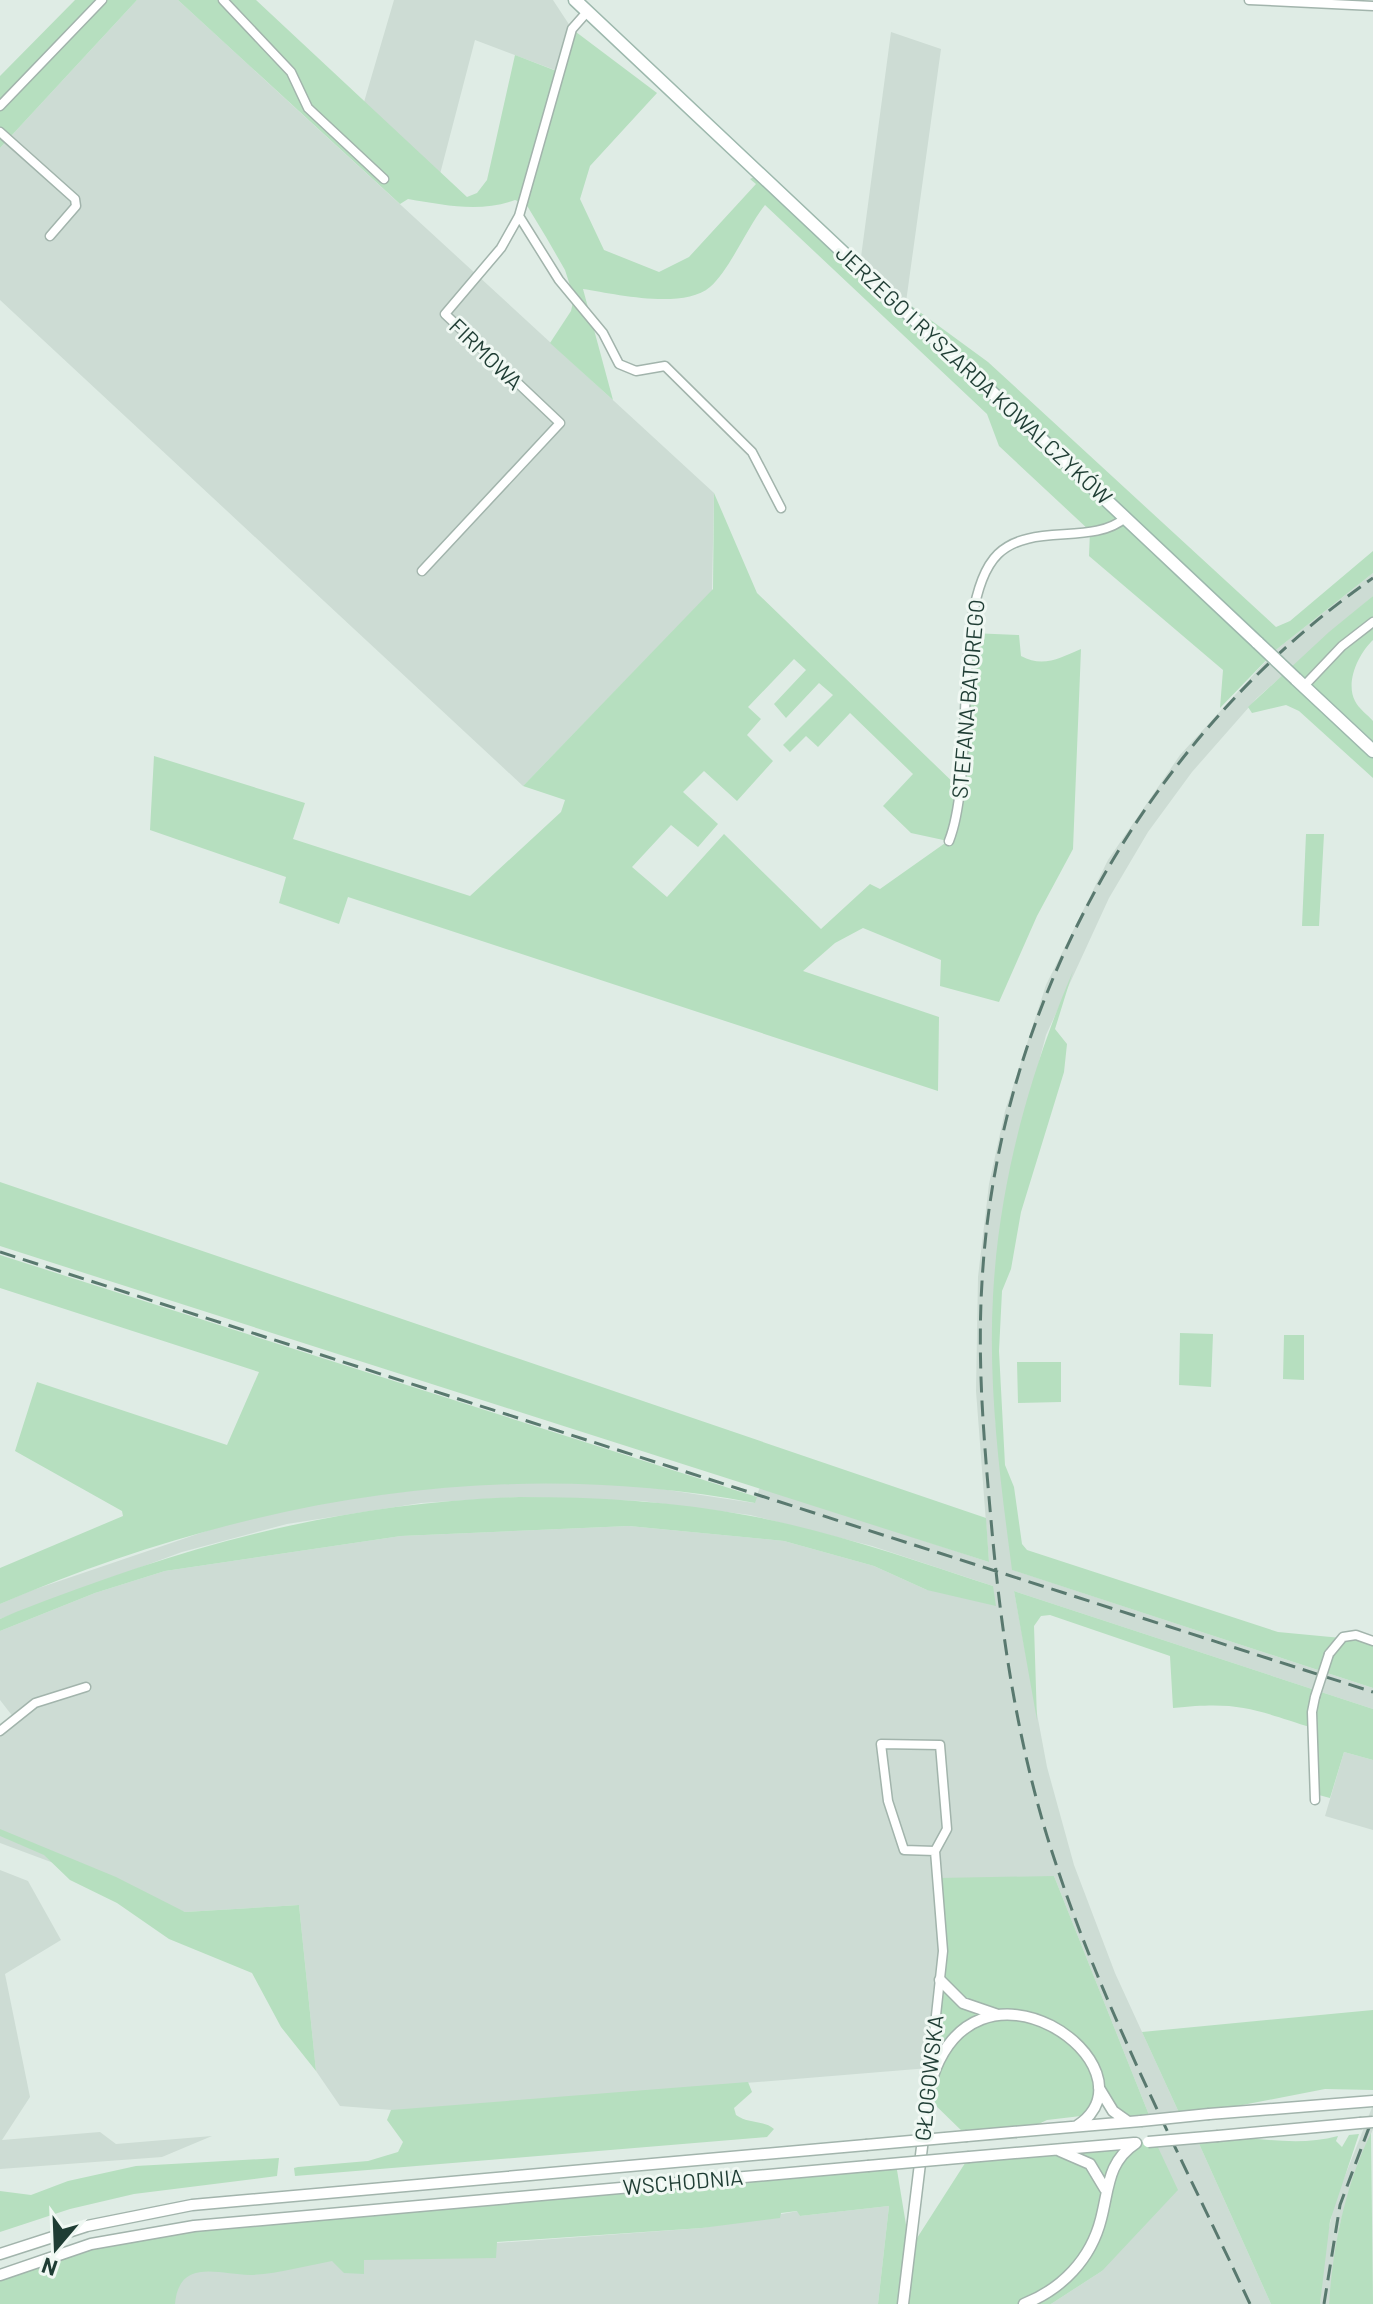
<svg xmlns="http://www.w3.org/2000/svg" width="1373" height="2304" font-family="Barlow,sans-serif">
  <rect width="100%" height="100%" fill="#dfece5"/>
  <path fill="#cddcd4" d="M137,0H178L714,493L712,591L523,786L0,300V148Z
    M394,0H553L572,29L560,72L475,40L440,174L364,102Z
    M891,32L941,49L906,302L861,257Z
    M1373,573V596L1257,698L1192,772L1148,832L1109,898L1046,1035L1009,1175L995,1274V1417L1013,1570L1373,1688V1709L1014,1591L1047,1767L1074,1865L1115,1973L1181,2117L1151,2120L1054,1876L942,1923L929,2068L405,2111L340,2106L316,2071L299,1905L185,1912L0,1843V1731L14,1718L0,1700V1631L95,1593L165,1571L401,1536L629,1526L784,1541L874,1566L927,1590L993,1586L872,1546L750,1515L642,1501L519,1497L421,1503L287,1524L182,1552L0,1619V1604L30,1591L230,1523L336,1500L456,1485L533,1481L628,1484L754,1503L760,1487L989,1562L976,1391L978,1277L989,1184L1005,1111L1046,985L1108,860L1180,755L1277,649Z
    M1344,1752L1373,1760V1830L1325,1816Z
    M0,1870L28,1881L61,1940L5,1974L30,2097L2,2140L100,2132L116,2144L212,2136L162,2157L0,2169Z
    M1373,2105V2129L1352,2181L1340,2224L1329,2304H1320L1325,2245L1335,2201Z
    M1196,2137L1271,2304H1051L1102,2271L1155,2141Z
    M889,2206L878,2304H43L211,2264L702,2228L798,2211L800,2216Z"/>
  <path fill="#b6dfbf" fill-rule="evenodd" d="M75,0H137L0,148V76Z
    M178,0H256L467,197L477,193L487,180L515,55L559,72L572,29L657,93L590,166L580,199L604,250L659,272L689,257L756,184L750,179L760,174L906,302L988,362L1276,627L1290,621L1373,551V573L1277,649L1220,708L1223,670L1089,556L1090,531L999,446L987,414L765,205C748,226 729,271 710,287C683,310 615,294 583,289L613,400L550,343L571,311L574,298L565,270L546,237L526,204L515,200C480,213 444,205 408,199L400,204Z
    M714,493L757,593L960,789L971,633L1019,635L1021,656C1043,668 1060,658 1081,649L1073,849L1037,916L999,1002L940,986L941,960L863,928L835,943L803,971L939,1017L938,1091L348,897L339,924L279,903L286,877L150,830L154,756L305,803L293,839L470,896L561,812L565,800L523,786L713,589ZM794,659L806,670L774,704L786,718L819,683L833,695L783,745L790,752L806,736L818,747L850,713L913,774L883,806L911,833L948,841L880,889L870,884L821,929L724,834L667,897L632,867L671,825L698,847L718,824L683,792L704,771L737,801L773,761L747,735L761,719L748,707Z
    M1373,596V640C1359,653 1345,682 1355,701C1358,708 1368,715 1373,721V741L1328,699L1325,706L1373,751V778L1299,711L1286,705L1252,713L1248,707L1329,632Z
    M1306,834H1324L1319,926H1302Z
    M1073,971L1055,1029L1067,1044L1064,1072L1021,1212L1011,1269L1002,1291L999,1351L1005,1465L1014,1487L1022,1544L1027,1550L1278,1632L1373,1641V1688L1012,1570C1000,1479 988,1387 993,1296C999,1184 1029,1074 1073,971Z
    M0,1182L986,1518L989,1562L0,1246Z
    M0,1255L757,1497L755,1503C496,1454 240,1501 0,1604V1568L123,1516L122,1511L15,1451L37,1382L227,1445L259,1372L0,1288Z
    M1180,1333L1213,1334L1211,1387L1179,1385Z
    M1284,1335H1304V1380L1283,1379Z
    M1017,1362H1061V1402L1018,1403Z
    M519,1497C596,1497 675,1501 751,1516C834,1532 913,1560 993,1586L996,1606L927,1590L874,1566L784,1541L629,1526L401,1536L165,1571L95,1593L0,1631V1619L16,1612C188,1545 333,1504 519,1497Z
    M1014,1591L1373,1709V1760L1344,1752L1330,1798L1315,1794L1313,1728C1252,1709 1240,1701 1173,1708L1170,1656L1050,1615L1041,1616L1034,1626L1037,1720Z
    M0,1829L116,1877L185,1912L299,1905L316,2071L281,2027L252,1973L169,1939L117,1903L70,1880L44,1855L0,1836Z
    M1054,1876L1151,2120L1127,2121L1099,2088L1097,2100L1081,2116L1047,2120L1028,2129L967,2136L928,2098L940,1980L938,1878Z
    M1373,2010V2090L1325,2089L1181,2117L1142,2032Z
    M748,2082L752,2092L734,2108L736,2115C748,2124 764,2120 774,2129L767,2137L295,2176L294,2168L298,2167L368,2161L398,2152L403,2142L387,2120L391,2110Z
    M1371,2133L1373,2304H1329C1333,2246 1345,2186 1371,2133Z
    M1359,2134L1330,2221L1320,2304H1271L1196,2137C1245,2133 1290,2149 1338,2136L1336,2141L1342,2147L1349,2135Z
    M1155,2141L1178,2190L1102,2271L1051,2304H878L889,2206L800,2216L797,2211L781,2213L780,2218L702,2228L497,2242L496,2258L364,2260V2274L344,2273L332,2261C305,2266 277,2274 250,2275C220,2275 179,2257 175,2304H0V2275L116,2238L896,2164L910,2249L969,2157Z
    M279,2158L277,2176L134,2194L70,2209L0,2232V2191L31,2195L68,2181L136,2166Z"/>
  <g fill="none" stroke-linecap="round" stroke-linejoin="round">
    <g stroke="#a2b4ac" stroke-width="11">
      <path id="minor" d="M223,0L291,72L308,108L384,179
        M1249,0L1373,6
        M0,106L102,0
        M0,132L75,199L76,206L50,236
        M519,216L559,280L603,333L619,364L636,371L665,366L752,452L781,508
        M422,571L560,423L445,314L501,248L519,216L572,29L587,12
        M1304,686L1342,646L1373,622
        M949,841C977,769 950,601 998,554C1031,522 1092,546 1125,518
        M1329,1654L1343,1637L1356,1635L1373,1641
        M0,1731L35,1703L86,1687
        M1315,1800L1312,1712L1315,1697
        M928,2089L943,1951L935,1851L947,1829L940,1745L881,1744L888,1801L904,1850L935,1851"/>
    </g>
    <g stroke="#a2b4ac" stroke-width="13">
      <path id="tertiary" d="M940,1980L963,2003L998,2015
        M1099,2088L1113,2111L1127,2121
        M1209,2114L1373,2101
        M967,2136L1141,2121
        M1218,2136L1360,2123
        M1060,2151L1090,2164L1105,2189
        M969,2157L1134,2143
        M0,2254L87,2226L192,2205L866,2145
        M0,2275L91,2244L194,2226L868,2166
        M903,2304L929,2089C970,1929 1164,2068 1077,2126
        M1024,2304C1062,2289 1091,2259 1101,2219C1109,2189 1107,2162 1136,2143"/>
    </g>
    <g stroke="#9db8ad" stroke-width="15">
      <path id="secondary" d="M575,0L1258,643
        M1296,679L1373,751"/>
    </g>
    <use href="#minor" stroke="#fff" stroke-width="8"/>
    <use href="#tertiary" stroke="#fff" stroke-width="10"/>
    <use href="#secondary" stroke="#fff" stroke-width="12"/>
    <path stroke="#59796f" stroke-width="3" stroke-dasharray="16 8" stroke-linecap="butt" d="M0,1252L1373,1692
      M1250,2304C1182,2158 1104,2012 1054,1858C1018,1749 1001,1634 991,1520C984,1441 977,1362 982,1282C997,1006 1146,736 1373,578
      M1324,2304L1340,2205L1373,2117"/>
    <g stroke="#a2b4ac" stroke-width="11" stroke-linecap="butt">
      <path id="minor-bridge" d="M1315,1697L1329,1654"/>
    </g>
    <g stroke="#a2b4ac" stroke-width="13" stroke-linecap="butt">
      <path id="tertiary-bridge" d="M1141,2121L1209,2114
        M1360,2123L1373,2122
        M1148,2142L1218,2136
        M866,2145L967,2136
        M868,2166L969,2157"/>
    </g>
    <g stroke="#9db8ad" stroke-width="15" stroke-linecap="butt">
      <path id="secondary-bridge" d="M1258,643L1296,679"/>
    </g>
    <use href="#minor-bridge" stroke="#fff" stroke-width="8"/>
    <use href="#tertiary-bridge" stroke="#fff" stroke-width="10"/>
    <use href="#secondary-bridge" stroke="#fff" stroke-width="12"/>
  </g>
  <g text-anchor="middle" stroke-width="6" stroke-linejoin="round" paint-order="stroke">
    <g font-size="22" fill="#1f3d34" stroke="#f0f8f3">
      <text transform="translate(486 354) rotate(44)" y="8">FIRMOWA</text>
      <text transform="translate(974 375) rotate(43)" y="8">JERZEGO I RYSZARDA KOWALCZYKÓW</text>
      <text transform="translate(968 699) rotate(-85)" y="8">STEFANA BATOREGO</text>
      <text transform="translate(929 2078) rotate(-84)" y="8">GŁOGOWSKA</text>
      <text transform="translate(683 2182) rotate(-5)" y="8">WSCHODNIA</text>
    </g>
  </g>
  <g transform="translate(56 2248) rotate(199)" stroke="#f0f8f3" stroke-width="6" paint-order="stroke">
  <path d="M0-6L14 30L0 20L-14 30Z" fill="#1f3d34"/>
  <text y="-12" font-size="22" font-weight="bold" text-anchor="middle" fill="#1f3d34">N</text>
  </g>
</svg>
